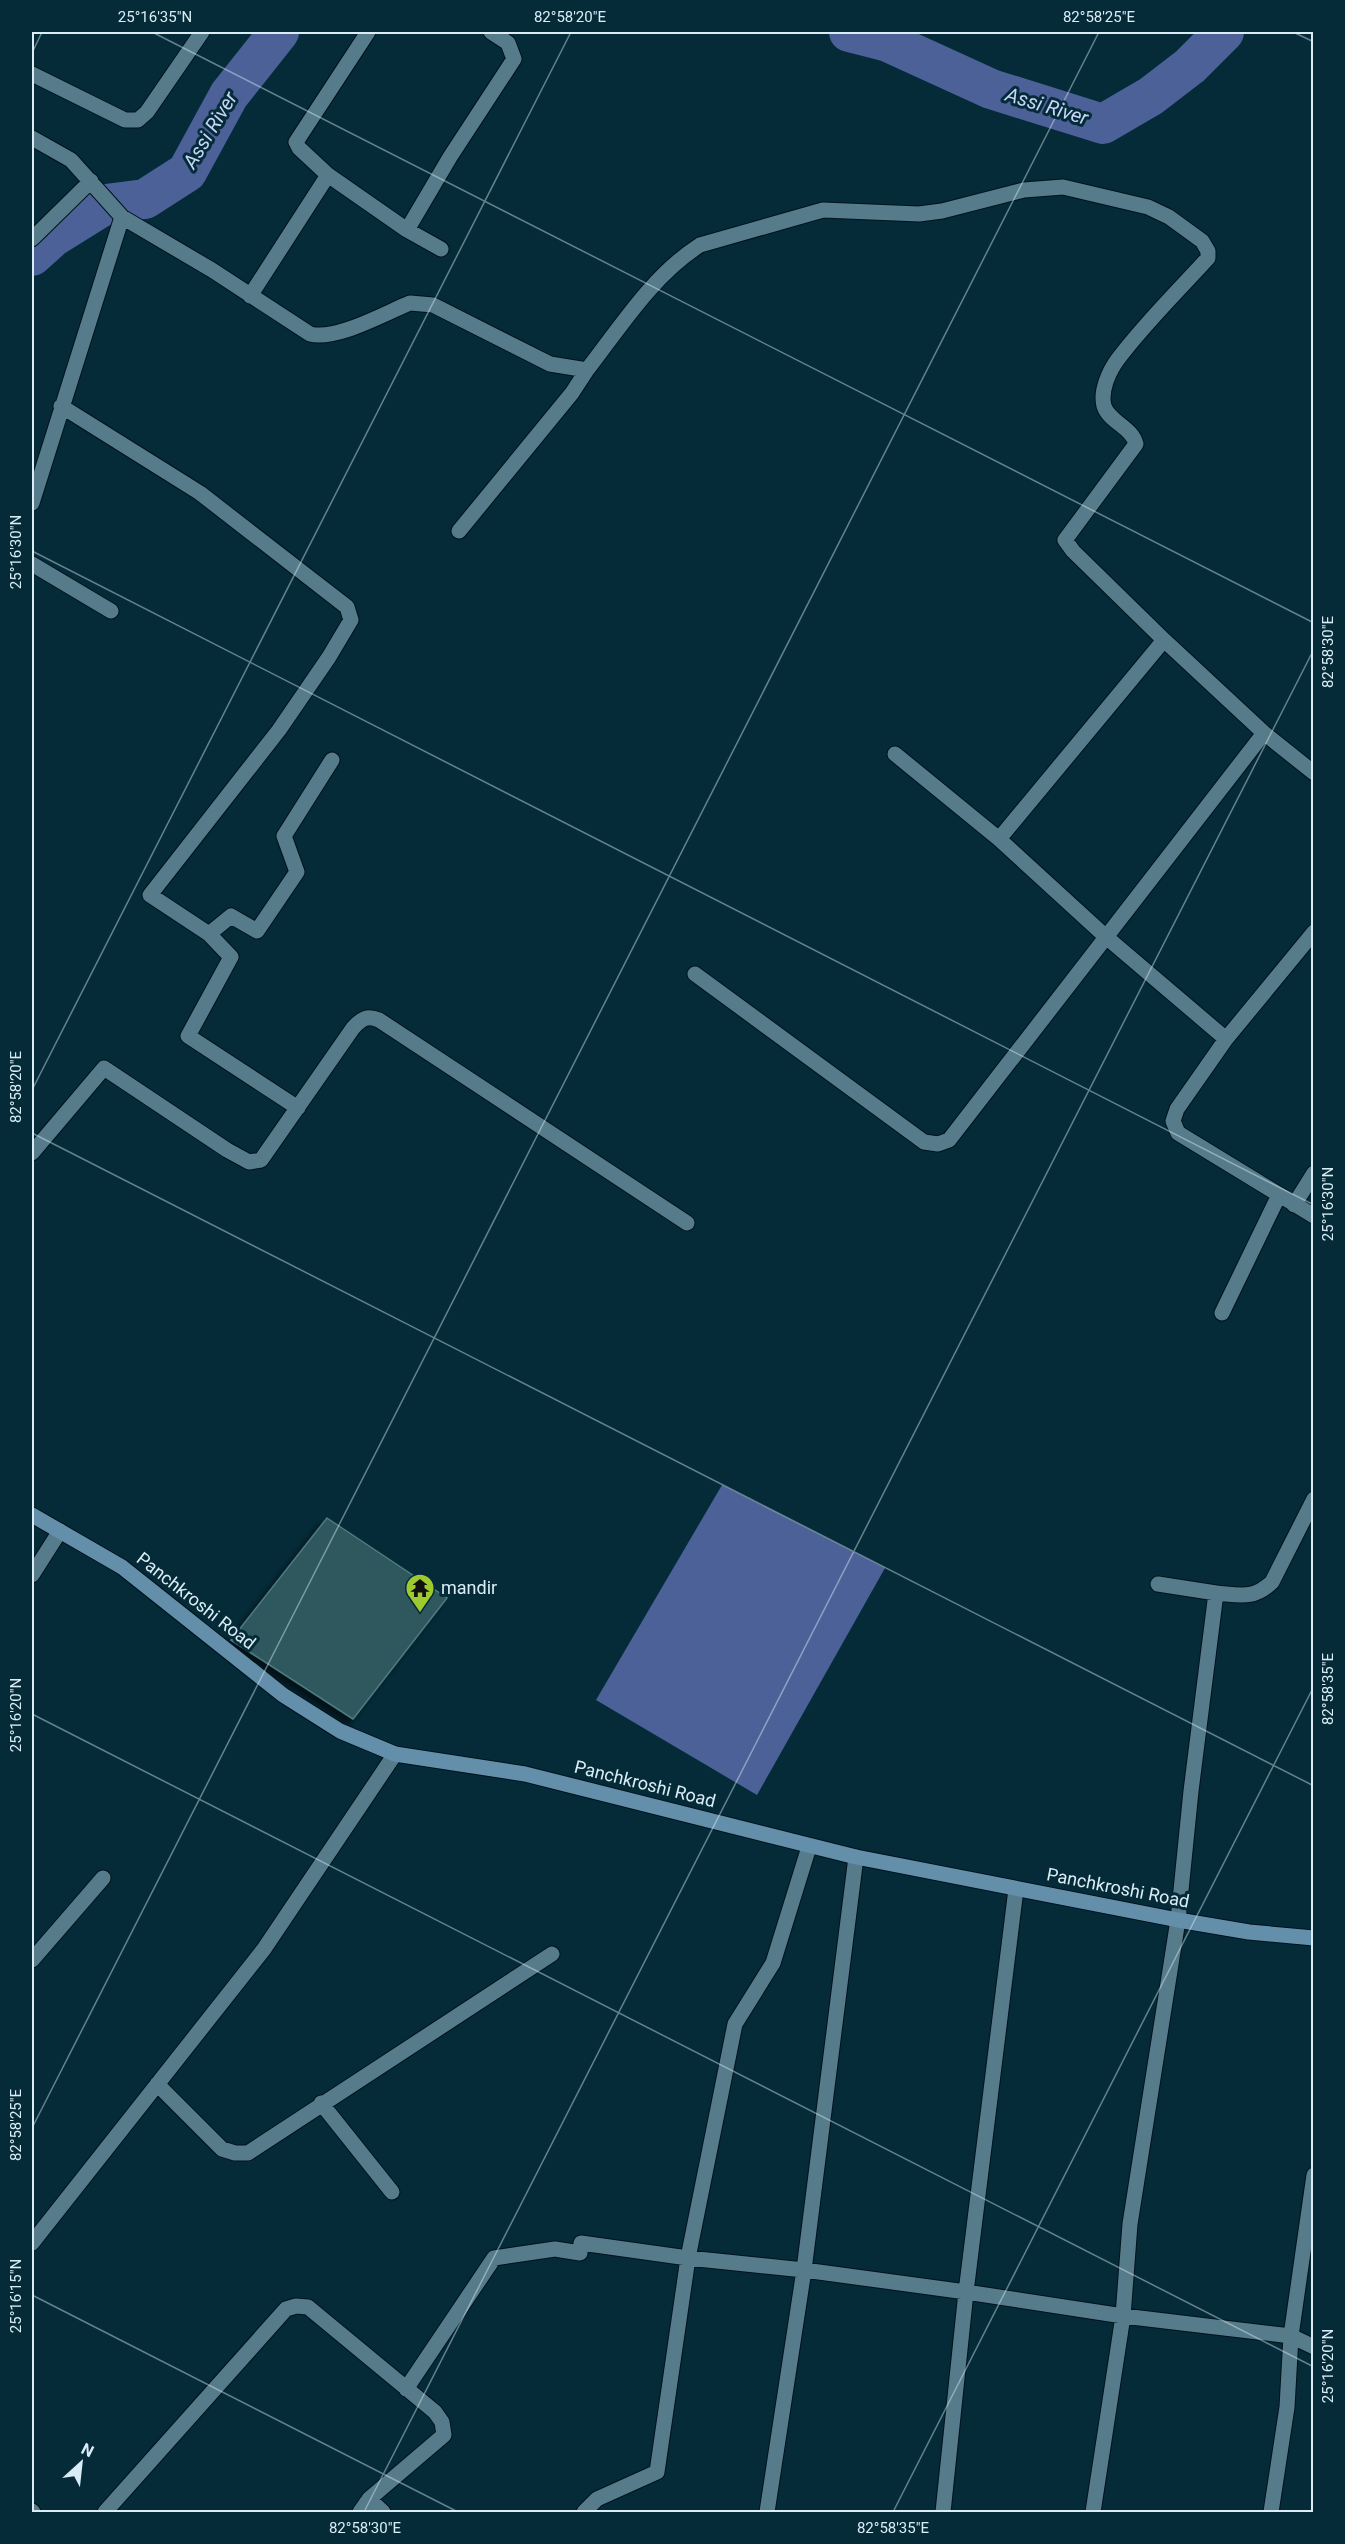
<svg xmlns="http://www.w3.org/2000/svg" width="1345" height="2544" font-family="Roboto,sans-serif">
  <defs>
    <filter id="shadow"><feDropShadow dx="-5.5" dy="5.5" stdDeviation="3" flood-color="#0009"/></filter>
  </defs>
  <rect width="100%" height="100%" fill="#052b39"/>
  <path fill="#4c6198" d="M722,1485L885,1568L757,1795L596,1700Z"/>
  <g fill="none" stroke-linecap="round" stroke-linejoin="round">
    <path stroke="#4c6198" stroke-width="40" d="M849,32L888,42L991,89L1103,124L1151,96L1190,66L1224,32
      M32,256L53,237L106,204L145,199L187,172L229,95L279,32"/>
  </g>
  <path fill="#2d585d" stroke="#507b80" stroke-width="1.5" filter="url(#shadow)" d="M327,1518L447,1598L353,1719L231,1640Z"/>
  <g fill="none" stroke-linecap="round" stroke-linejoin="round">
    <g stroke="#00131c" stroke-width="17">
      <path id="street" d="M32,74L125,120H138L147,112L202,32
        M32,138L71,160L122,217L32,503
        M328,175L407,230
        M122,217L212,270L310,334C336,341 385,313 410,303L433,305L550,364L587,370C621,326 653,275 700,245L823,210L919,214L942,211L1024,190L1063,187L1148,207L1169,217L1202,241L1208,251V258C1178,291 1145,323 1118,359C1109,371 1100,391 1104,406C1109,422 1132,427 1136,444L1065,540L1073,551L1164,640L999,839L1105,936L1226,1039L1177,1109L1173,1121L1178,1133L1314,1216
        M32,239L91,181
        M441,249L407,230L450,157L514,59L508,43L491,32
        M250,296L328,175L299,148L296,142L368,32
        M61,406L200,493L347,607L351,620L329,657L279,730L150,895L209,934L231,957L188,1036L298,1108
        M459,531L572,393L587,370
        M32,564L111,611
        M1164,640L1264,733L1314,773
        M895,754L999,839
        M209,934L231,916L257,931L297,872L284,836L332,760
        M695,974L924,1142L938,1144L949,1140L1264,733
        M1226,1039L1314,932
        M32,1153L104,1068L227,1150L249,1162L261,1160L353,1028C361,1019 367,1015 379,1020L687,1223
        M1294,1205L1314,1173
        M1222,1313L1279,1195
        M32,1575L60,1531
        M1158,1584L1216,1593
        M32,1960L103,1878
        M157,2084L222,2149L235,2153H248L552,1954
        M321,2103L392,2192
        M32,2243L264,1949L395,1754
        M581,2243L688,2258L804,2270L966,2292L1123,2316L1291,2336L1314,2347
        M406,2389L494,2258L555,2249L580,2253
        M32,2511L33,2512
        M105,2512L286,2309L296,2306L308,2307L435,2412L442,2422L444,2435L369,2499
        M360,2512L369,2499L383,2512
        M584,2512L597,2499L657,2472L688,2258L735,2024L773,1963L809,1847
        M767,2512L804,2270L856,1857
        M943,2512L966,2292L1016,1889
        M1093,2512L1123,2316L1130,2224L1178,1920L1191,1791L1216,1593C1240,1595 1253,1600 1272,1582L1314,1499
        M1271,2512L1287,2407L1291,2336L1314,2175"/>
    </g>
    <g stroke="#00131c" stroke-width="17">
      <path id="secondary" d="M32,1515L122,1567L283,1695L340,1731L395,1754L525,1774L856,1857L1178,1920L1249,1932L1314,1938"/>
    </g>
    <use href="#street" stroke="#567b8a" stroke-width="15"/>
    <use href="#secondary" stroke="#648faa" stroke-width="15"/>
  </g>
  <path fill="none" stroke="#daedf6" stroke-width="1.5" stroke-opacity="0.45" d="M152,32L1314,623M1293,32L1314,42M32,53L42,32M32,551L1314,1205M32,1090L571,32M32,1133L1314,1786M32,1714L1314,2367M32,2128L1099,32M32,2295L458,2512M364,2512L1314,649M893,2512L1314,1686"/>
  <defs>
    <g id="temple-pin" transform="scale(1.5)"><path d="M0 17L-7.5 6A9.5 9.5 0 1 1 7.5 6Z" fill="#9eca2f" stroke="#052b39"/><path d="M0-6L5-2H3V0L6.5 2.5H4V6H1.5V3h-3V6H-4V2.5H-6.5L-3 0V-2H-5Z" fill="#111"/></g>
  </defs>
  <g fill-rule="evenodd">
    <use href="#temple-pin" x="420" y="1588"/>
  </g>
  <g text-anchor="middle" stroke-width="6" stroke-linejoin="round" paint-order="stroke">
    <g font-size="18" fill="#daedf6" stroke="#052b39" text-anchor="start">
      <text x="441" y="1594">mandir</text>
    </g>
    <g font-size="18" fill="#daedf6" stroke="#052b39">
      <text transform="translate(196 1601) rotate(38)" y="6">Panchkroshi Road</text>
      <text transform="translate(645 1784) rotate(14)" y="6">Panchkroshi Road</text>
      <text transform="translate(1118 1888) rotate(11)" y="6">Panchkroshi Road</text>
    </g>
    <g font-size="20" font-style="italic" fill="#c7d5f6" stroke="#052b39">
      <text transform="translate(1047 106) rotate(17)" y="7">Assi River</text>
      <text transform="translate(210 130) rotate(-59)" y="7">Assi River</text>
    </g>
  </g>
  <rect width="1345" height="2544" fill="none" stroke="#052b39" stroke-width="66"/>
  <g transform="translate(81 2463) rotate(27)" stroke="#052b39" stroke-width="4.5" paint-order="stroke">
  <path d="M0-4.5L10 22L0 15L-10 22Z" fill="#daedf6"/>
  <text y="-9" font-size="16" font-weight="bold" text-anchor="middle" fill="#daedf6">N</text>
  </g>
  <rect x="33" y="33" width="1279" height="2478" fill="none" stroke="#daedf6" stroke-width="2"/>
  <g font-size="15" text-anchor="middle" fill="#daedf6">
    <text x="155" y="22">25°16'35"N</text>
    <text x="570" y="22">82°58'20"E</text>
    <text x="1099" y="22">82°58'25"E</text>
    <text transform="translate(16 552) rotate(-90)" y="5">25°16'30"N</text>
    <text transform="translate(1328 652) rotate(-90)" y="5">82°58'30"E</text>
    <text transform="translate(16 1087) rotate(-90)" y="5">82°58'20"E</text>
    <text transform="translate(1328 1204) rotate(-90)" y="5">25°16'30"N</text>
    <text transform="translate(1328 1689) rotate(-90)" y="5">82°58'35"E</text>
    <text transform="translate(16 1715) rotate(-90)" y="5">25°16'20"N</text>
    <text transform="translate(16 2125) rotate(-90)" y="5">82°58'25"E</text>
    <text transform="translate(16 2296) rotate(-90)" y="5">25°16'15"N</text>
    <text transform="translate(1328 2366) rotate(-90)" y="5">25°16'20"N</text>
    <text x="365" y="2533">82°58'30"E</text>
    <text x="893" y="2533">82°58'35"E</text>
  </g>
</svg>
